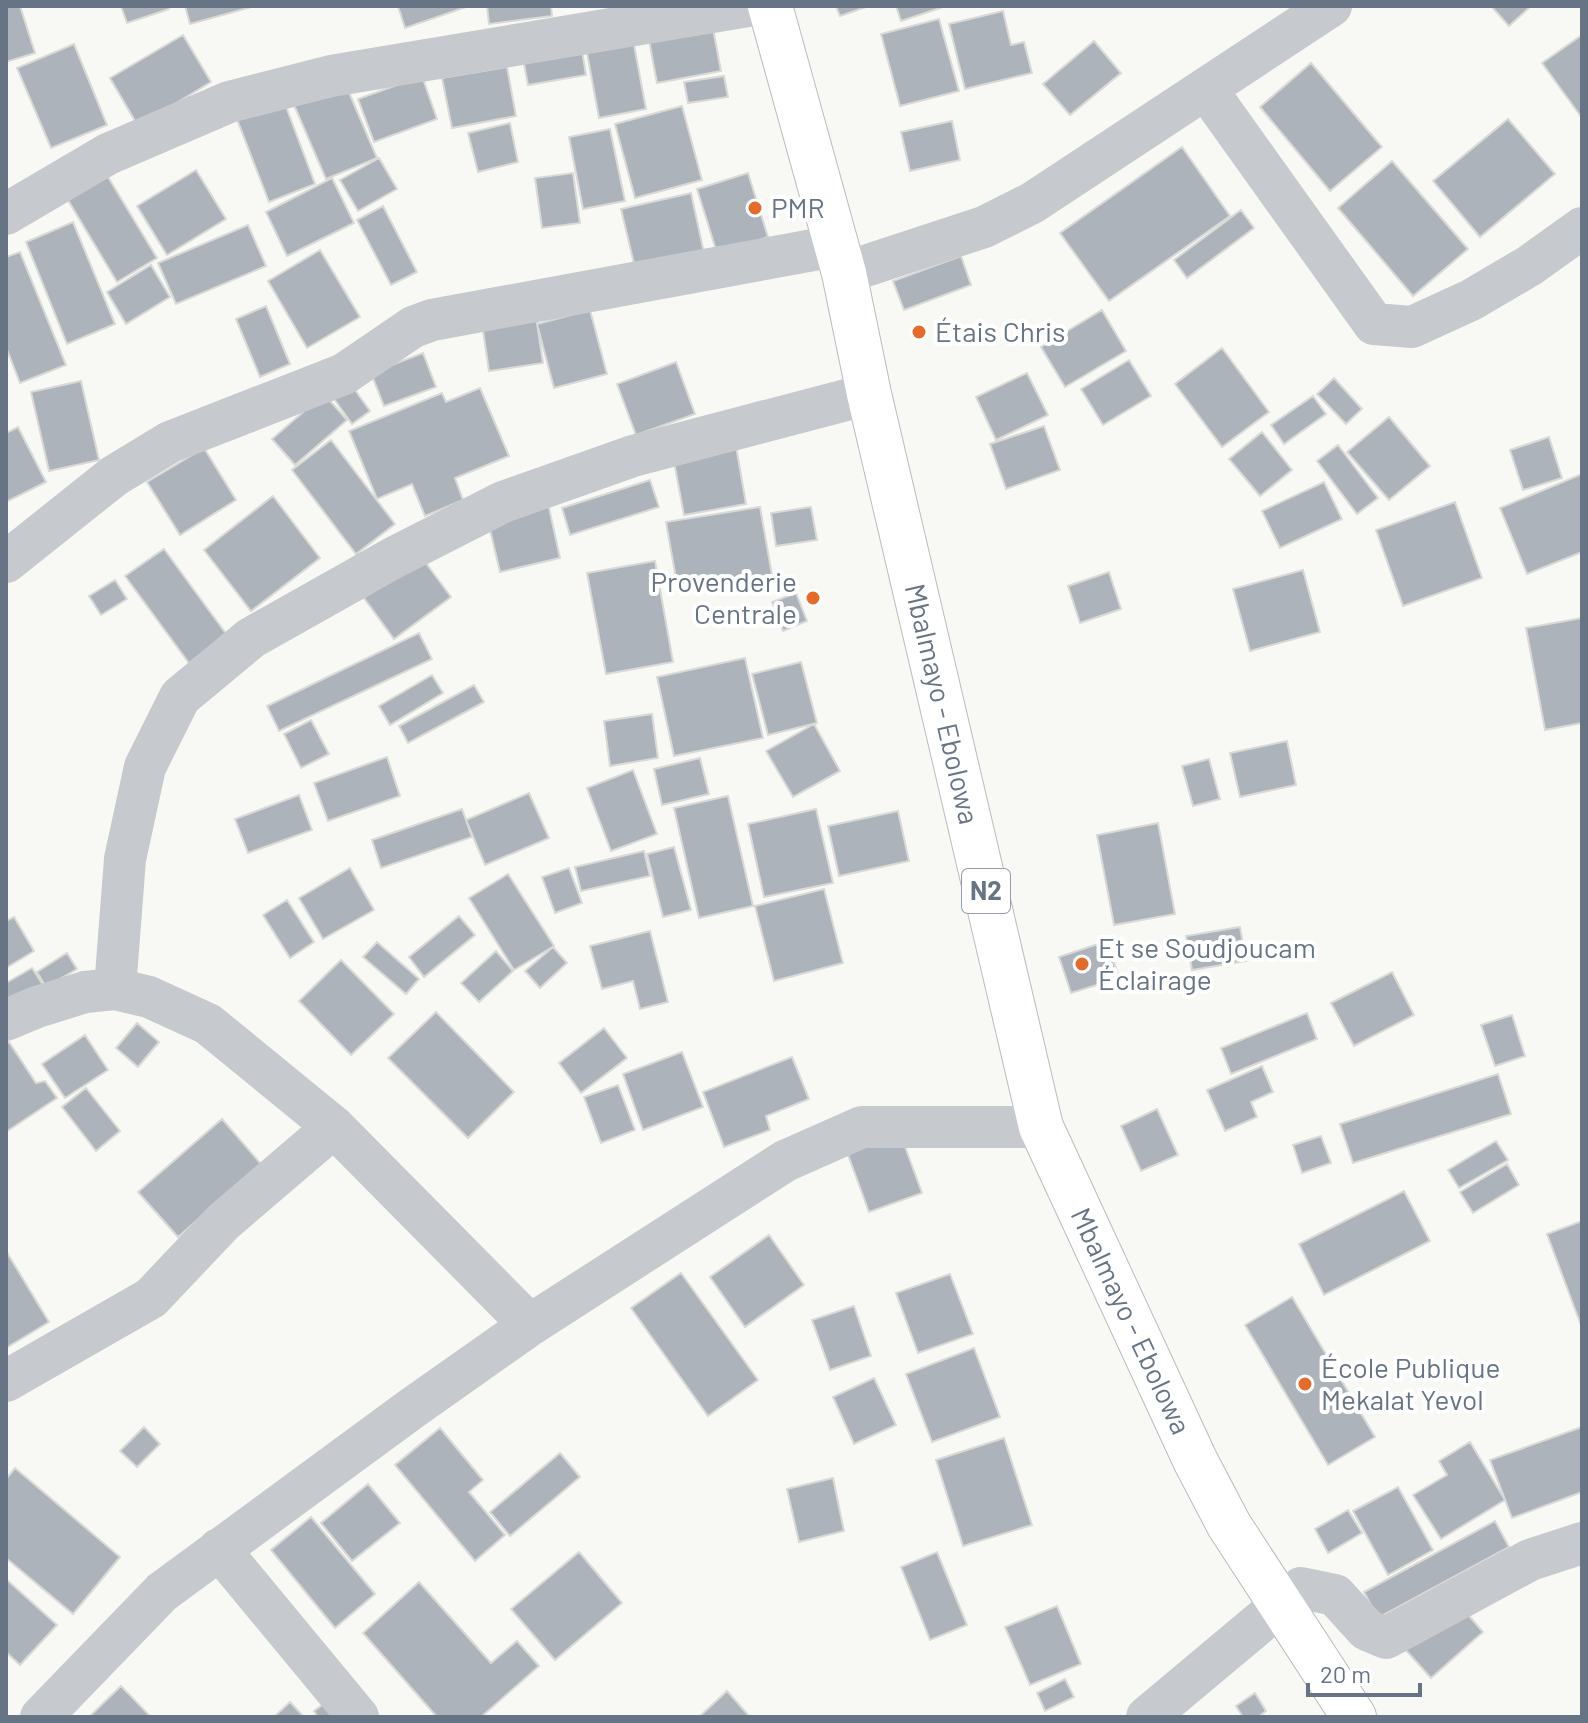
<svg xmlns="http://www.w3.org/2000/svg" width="1588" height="1723" font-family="Barlow,sans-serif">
  <rect width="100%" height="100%" fill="#f8f8f5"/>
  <path fill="#acb3ba" stroke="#d9dad7" stroke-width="2" d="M6,6H20L35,53L6,62Z
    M121,6H168L169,9L127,23Z
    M185,6H255L190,24Z
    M398,6H469L405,28Z
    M487,6H551L552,16L489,24Z
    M836,6H866V7L840,16Z
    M896,6H946L901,21Z
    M1491,6H1531L1509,26Z
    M1003,11L1011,45L1024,42L1032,73L965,89L949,24Z
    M939,19L959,91L900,106L881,34Z
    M712,23L721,71L657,83L648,35Z
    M632,34L646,109L599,118L585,42Z
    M183,35L211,82L138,126L110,78Z
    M1582,35V118L1542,63Z
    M580,38L586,75L528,85L521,48Z
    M1094,41L1121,73L1070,115L1043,84Z
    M74,44L107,125L51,148L17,68Z
    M1311,63L1382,147L1330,191L1260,107Z
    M507,67L516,116L452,128L442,78Z
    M422,76L437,119L374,142L358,99Z
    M724,76L728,97L688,103L684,82Z
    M345,83L377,158L326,179L294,105Z
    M282,96L315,184L269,202L235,114Z
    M682,106L702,180L635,198L615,124Z
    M1508,119L1555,174L1480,237L1433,181Z
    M952,121L960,160L910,171L901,132Z
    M510,123L518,162L478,172L468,133Z
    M610,129L625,201L583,209L569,137Z
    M1182,147L1230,216L1109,301L1060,233Z
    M379,158L397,189L358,211L340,180Z
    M1392,161L1468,249L1413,296L1338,208Z
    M196,170L226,219L167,255L137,206Z
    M105,172L157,258L117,282L65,195Z
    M573,173L580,223L542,228L535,178Z
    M748,173L768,237L717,253L697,189Z
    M332,178L354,223L287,256L266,212Z
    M691,193L704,253L635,268L621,209Z
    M383,206L417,272L391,285L357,220Z
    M1241,210L1254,228L1187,278L1174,260Z
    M73,222L115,324L67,344L26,242Z
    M248,225L266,266L176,304L158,263Z
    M320,250L360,317L307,348L268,281Z
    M20,252L66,365L20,383L6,347V257Z
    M961,256L971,285L904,310L893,281Z
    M151,265L170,297L126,324L107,292Z
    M266,306L290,364L260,377L236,319Z
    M590,310L607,374L554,388L537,324Z
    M1102,310L1126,351L1065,387L1041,347Z
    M536,316L543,363L489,371L482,324Z
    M1222,348L1269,412L1222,447L1175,384Z
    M423,353L436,387L384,406L371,373Z
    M1129,360L1151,396L1103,425L1081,389Z
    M676,362L695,414L636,435L617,384Z
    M1027,373L1048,415L996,440L976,397Z
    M1334,378L1362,409L1346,424L1317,394Z
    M81,381L99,460L49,471L31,392Z
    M350,383L370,411L352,424L332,396Z
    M480,388L509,456L455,478L463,500L425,516L412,484L377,499L349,431L442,393L446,402Z
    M324,394L347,420L295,465L272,439Z
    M1313,396L1326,414L1284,444L1271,425Z
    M1389,417L1430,466L1389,500L1347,452Z
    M1044,426L1060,470L1006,489L990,444Z
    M18,427L46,482L6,502V433Z
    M1262,432L1292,470L1260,496L1229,459Z
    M1549,437L1562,478L1523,490L1510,450Z
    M331,440L395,524L356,554L292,470Z
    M735,440L746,504L684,515L672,451Z
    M1338,445L1378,498L1357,514L1317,461Z
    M204,448L236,500L180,535L147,482Z
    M1582,474V552L1527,574L1500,508Z
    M650,480L659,507L570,535L562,508Z
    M1324,482L1342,519L1280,548L1262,511Z
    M273,496L320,558L251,611L204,550Z
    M1455,502L1482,578L1403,606L1376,530Z
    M548,503L560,558L500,572L487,517Z
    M760,507L772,575L678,590L666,522Z
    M811,507L817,540L776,546L771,513Z
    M164,549L227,635L189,663L125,576Z
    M420,555L451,597L394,639L364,598Z
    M655,561L673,662L606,674L587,573Z
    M1303,570L1320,632L1250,651L1233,589Z
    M1109,572L1121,609L1080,623L1068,586Z
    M115,580L127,599L101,615L89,596Z
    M796,593L807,621L783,631L772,602Z
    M1582,618V723L1545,730L1526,628Z
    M419,633L432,659L279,731L267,706Z
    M745,658L763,738L674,756L657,677Z
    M801,662L817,723L768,735L752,674Z
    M432,675L443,693L390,725L379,706Z
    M474,685L484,702L408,743L399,726Z
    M652,714L658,758L610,766L604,721Z
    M311,720L329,754L301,768L284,734Z
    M814,724L840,771L793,797L766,751Z
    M1287,741L1296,785L1240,797L1230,753Z
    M387,757L400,796L328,821L314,783Z
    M700,758L709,794L662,805L654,769Z
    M1209,759L1220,799L1193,806L1182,766Z
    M633,770L657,834L611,851L587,788Z
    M529,793L549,838L485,865L466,820Z
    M299,795L312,830L248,853L235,819Z
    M728,796L753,906L699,918L674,808Z
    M462,809L472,837L381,868L372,840Z
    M816,809L833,883L764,897L748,824Z
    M898,811L909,861L839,876L828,826Z
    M1158,823L1175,914L1114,925L1097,835Z
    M674,847L691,910L663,917L647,854Z
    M644,851L650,876L581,891L575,867Z
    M350,868L374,910L323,939L299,898Z
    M569,868L582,903L555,913L542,877Z
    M508,874L554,946L514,970L469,898Z
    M824,889L843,963L774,981L755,906Z
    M287,900L314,942L290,958L263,915Z
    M459,916L475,935L424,977L409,957Z
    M14,917L34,951L6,968V921Z
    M1240,927L1246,961L1192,970L1186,936Z
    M650,931L668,1002L640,1009L633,981L602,989L590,946Z
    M1107,941L1119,978L1071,993L1059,957Z
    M377,942L419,979L406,994L363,957Z
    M553,947L567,963L540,988L525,971Z
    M496,951L513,971L479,1002L461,983Z
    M67,953L77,969L46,987L37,972Z
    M341,960L394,1014L351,1055L299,1001Z
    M32,968L43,985L6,1006V983Z
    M1392,972L1414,1015L1354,1046L1331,1003Z
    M436,1012L514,1092L468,1138L388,1058Z
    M1307,1013L1317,1039L1231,1074L1221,1048Z
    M1512,1015L1525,1056L1495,1066L1481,1025Z
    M137,1023L159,1042L138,1067L116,1048Z
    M604,1028L627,1058L581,1093L559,1063Z
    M85,1035L108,1070L65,1098L42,1064Z
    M9,1042L36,1083L45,1081L57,1098L6,1132V1044Z
    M682,1052L703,1107L643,1130L623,1074Z
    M792,1057L809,1099L766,1116L770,1130L724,1147L703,1092Z
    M1262,1066L1273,1092L1251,1102L1257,1117L1225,1131L1207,1090Z
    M1498,1074L1511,1114L1353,1163L1340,1124Z
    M618,1085L635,1130L601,1143L584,1097Z
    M86,1088L120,1131L96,1151L62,1107Z
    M1157,1109L1178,1155L1141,1171L1121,1126Z
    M222,1119L261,1164L178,1237L138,1192Z
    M900,1133L922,1193L869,1212L847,1152Z
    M1321,1136L1331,1163L1302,1173L1293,1145Z
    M1496,1141L1508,1160L1459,1188L1448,1170Z
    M1507,1164L1519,1185L1473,1213L1460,1192Z
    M1404,1191L1430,1241L1324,1295L1299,1244Z
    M1582,1221V1328L1547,1234Z
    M769,1235L804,1285L745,1327L710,1277Z
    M6,1251L49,1322L6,1348Z
    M681,1273L758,1380L708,1416L631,1308Z
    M950,1274L973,1334L918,1353L896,1293Z
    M1292,1297L1375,1437L1328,1465L1245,1325Z
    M854,1306L871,1356L830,1370L812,1320Z
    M974,1348L1000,1417L932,1442L906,1374Z
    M874,1378L896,1425L854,1444L833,1397Z
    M144,1427L160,1444L137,1467L120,1451Z
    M1582,1427V1492L1512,1518L1490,1460Z
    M440,1428L483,1480L469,1492L505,1535L475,1561L395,1465Z
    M1004,1438L1032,1525L963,1546L936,1460Z
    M1470,1442L1505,1500L1441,1539L1413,1495L1447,1475L1439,1461Z
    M560,1453L580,1477L510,1536L490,1512Z
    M15,1468L120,1557L73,1614L6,1558V1479Z
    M833,1478L844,1531L799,1542L787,1489Z
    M368,1484L400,1523L352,1561L321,1523Z
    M1398,1487L1433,1550L1388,1575L1353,1511Z
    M1348,1510L1362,1533L1328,1553L1315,1529Z
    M311,1517L375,1594L335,1628L271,1550Z
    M1495,1521L1509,1547L1378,1618L1364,1592Z
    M579,1552L622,1603L555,1660L511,1609Z
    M937,1552L967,1625L930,1640L901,1567Z
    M6,1579L57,1625L20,1665L6,1652Z
    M419,1582L491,1663L517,1641L539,1666L481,1717H437L363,1633Z
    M1457,1602L1483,1632L1431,1678L1404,1648Z
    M1057,1606L1081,1664L1030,1685L1005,1627Z
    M1065,1679L1074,1697L1045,1711L1037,1693Z
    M121,1686L151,1717H89Z
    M727,1691L750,1717H699Z
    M1255,1693L1266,1711L1258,1717H1243L1236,1706Z
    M331,1699L343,1717H318L314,1711Z
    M290,1702L304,1717H274Z"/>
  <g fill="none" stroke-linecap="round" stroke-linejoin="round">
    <g stroke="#b9bbbf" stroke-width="46">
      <path id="highway" d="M770,6L844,273L869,394L1041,1127L1195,1460L1229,1525L1354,1717"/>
    </g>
    <path stroke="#c6c9cd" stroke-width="42" d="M1206,89L1374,324L1412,327L1471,300L1529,266L1582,228
      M6,214L108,154L229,102L331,76L748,6
      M844,273L984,227L1032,203L1331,6
      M6,562L114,476L170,442L344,374L413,327L432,320L835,246
      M115,989L125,859L145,767L180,697L251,638L393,558L503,502L633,456L869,394
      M6,1020L37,1007L85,992L115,989L149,997L208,1024L334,1127L530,1325
      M6,1381L151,1298L223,1222L334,1127
      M219,1549L358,1717
      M41,1717L162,1592L411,1409L530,1325L785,1161L862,1127H1041
      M1147,1717L1301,1588L1335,1595L1367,1630L1386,1638L1530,1560L1582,1543"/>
    <use href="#highway" stroke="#fff" stroke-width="44"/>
  </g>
  <g fill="#e46b29" stroke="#fff" stroke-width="3">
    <circle cx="755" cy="208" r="8"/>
    <circle cx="919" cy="332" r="8"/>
    <circle cx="813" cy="598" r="8"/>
    <circle cx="1082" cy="964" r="8"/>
    <circle cx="1305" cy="1384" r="8"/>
  </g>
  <g text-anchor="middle" stroke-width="8" stroke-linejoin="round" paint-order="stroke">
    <rect fill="#fff" stroke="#959eaa" stroke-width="2" x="962" y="869" width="48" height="44" rx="6"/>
    <g font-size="26" font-weight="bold" fill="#677486">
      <text x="986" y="900">N2</text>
    </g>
    <g font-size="28" fill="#677486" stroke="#fff" text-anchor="start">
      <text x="771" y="218">PMR</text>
      <text x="935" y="342">Étais Chris</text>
      <text x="797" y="592" text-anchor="end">Provenderie<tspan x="797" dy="32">Centrale</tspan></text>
      <text x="1098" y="958">Et se Soudjoucam<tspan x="1098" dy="32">Éclairage</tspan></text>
      <text x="1321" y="1378">École Publique<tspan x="1321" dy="32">Mekalat Yevol</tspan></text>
    </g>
    <g font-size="28" fill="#677486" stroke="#fff">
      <text transform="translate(942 704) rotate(77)" y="10">Mbalmayo - Ebolowa</text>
      <text transform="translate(1131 1321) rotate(65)" y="10">Mbalmayo - Ebolowa</text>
    </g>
  </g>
  <rect width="1588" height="1723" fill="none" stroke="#677486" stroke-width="16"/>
  <path d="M1308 1683v12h112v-12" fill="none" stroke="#677486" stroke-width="4"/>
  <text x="1320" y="1683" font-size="24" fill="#677486" stroke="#ffffff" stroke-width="6" paint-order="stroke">20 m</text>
</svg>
